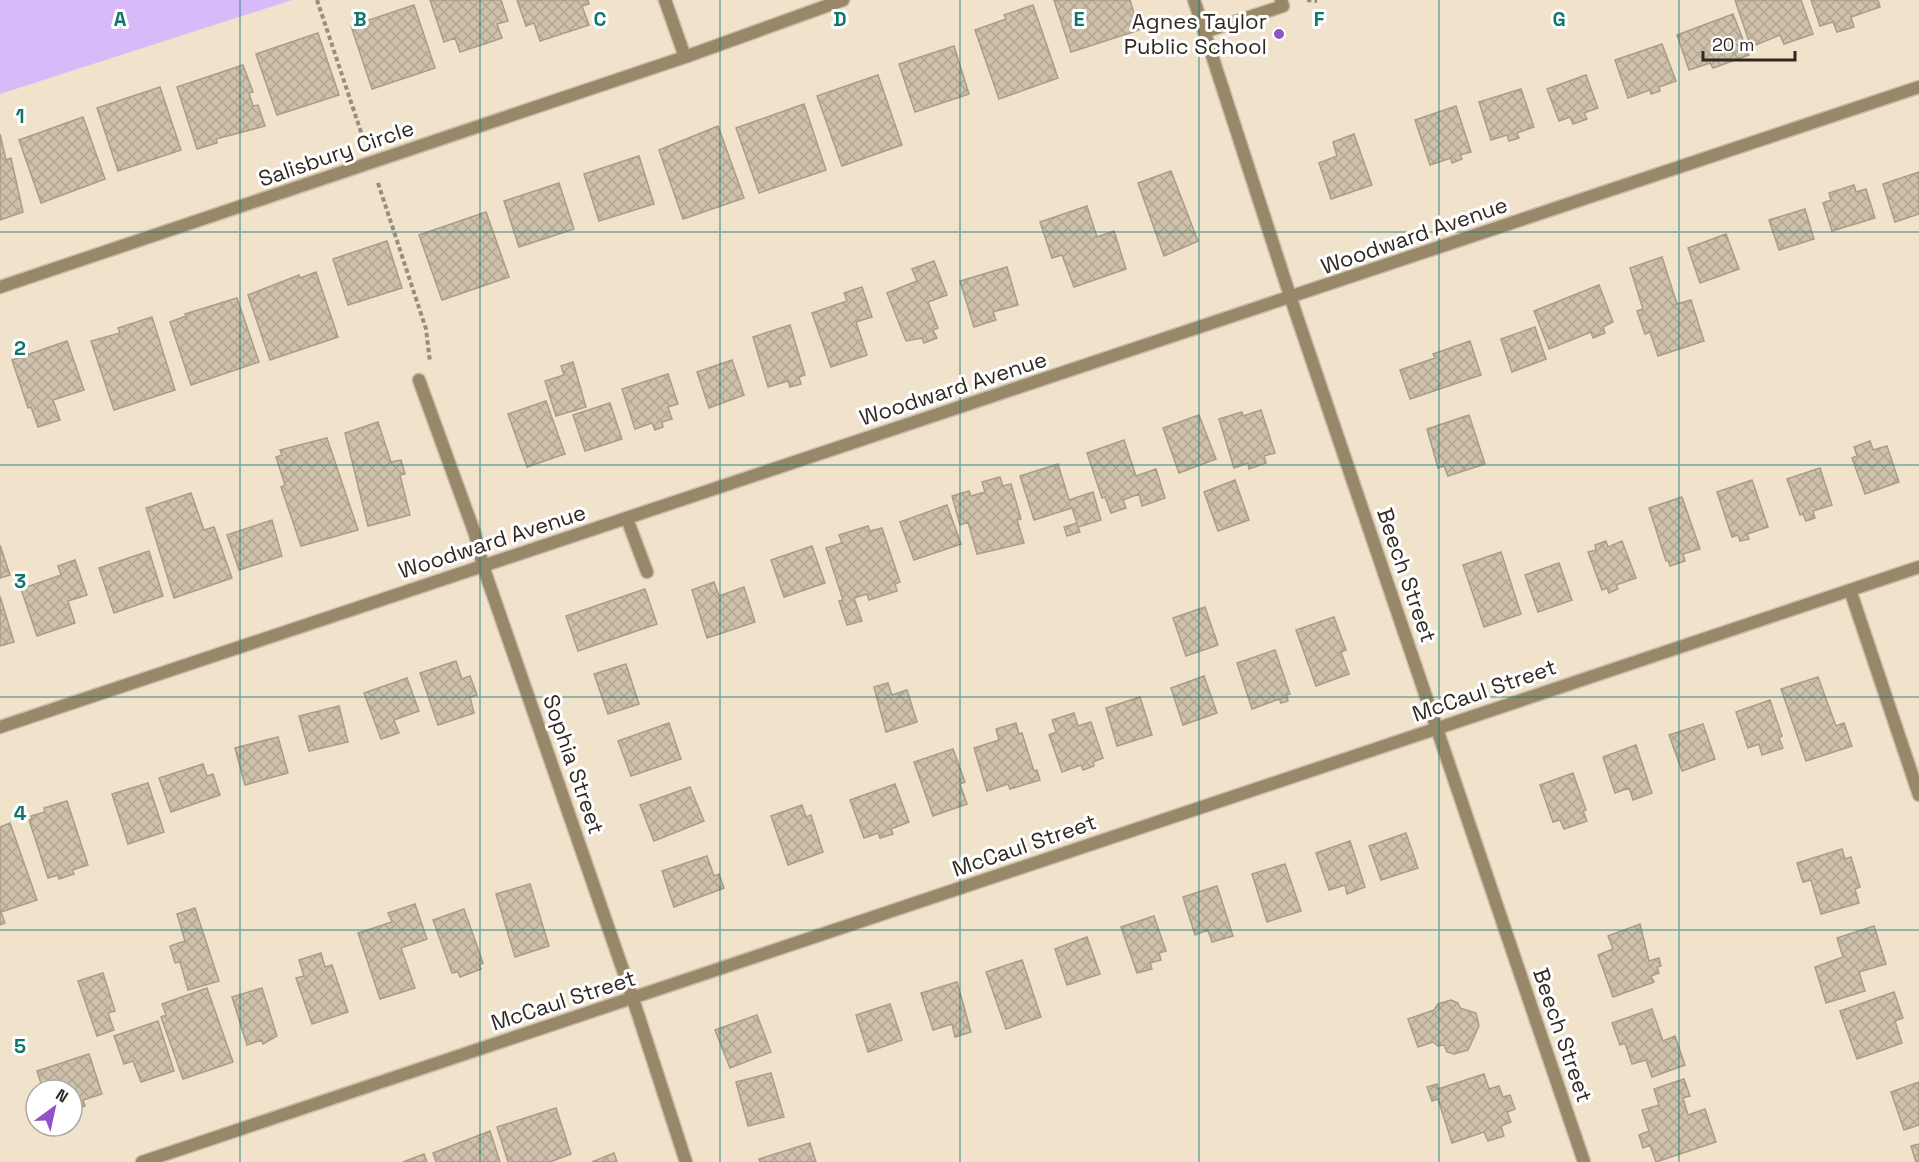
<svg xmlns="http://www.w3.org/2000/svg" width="1919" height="1162" font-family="'Space Grotesk',sans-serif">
  <defs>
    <pattern id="building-cross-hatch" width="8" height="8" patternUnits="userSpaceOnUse" patternTransform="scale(1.5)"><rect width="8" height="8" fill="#cec0aa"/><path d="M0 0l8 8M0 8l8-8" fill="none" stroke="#b1a592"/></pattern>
  </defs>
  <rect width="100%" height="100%" fill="#f0e2cb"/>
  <path fill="#d8baf8" d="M0,0H292L0,94Z"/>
  <path fill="url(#building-cross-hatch)" stroke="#aa9d87" stroke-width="1.5" d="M430,0H501L508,21L497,24L502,38L460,52L455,38L444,42Z
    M517,0H588L589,4L582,6L589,25L540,41L534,23L526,26Z
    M1054,0H1130L1139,30L1071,52Z
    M1735,0H1801L1813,34L1784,44L1780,35L1751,47Z
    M1811,0H1878L1880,7L1851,17L1854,27L1837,32L1833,22L1820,26Z
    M414,5L435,68L372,89L351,26Z
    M1033,5L1058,78L999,99L975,30L1006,19L1004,15Z
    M1733,14L1749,55L1713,68L1710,63L1689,70L1677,35Z
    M318,33L339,95L277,115L256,54Z
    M1662,44L1676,81L1659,87L1660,91L1651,94L1650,90L1628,98L1615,60Z
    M954,46L969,94L915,112L899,64Z
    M243,65L253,92L249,93L253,106L258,105L265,126L216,139L217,143L197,149L177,87Z
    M878,75L902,145L842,166L817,96Z
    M1586,75L1598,108L1584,113L1587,119L1573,124L1570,117L1559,121L1547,89Z
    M160,87L181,150L118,171L97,108Z
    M1521,89L1534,127L1517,133L1519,138L1509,141L1507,135L1491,140L1479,102Z
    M804,104L826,170L759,193L736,128Z
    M1456,106L1471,152L1460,155L1462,159L1452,163L1451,158L1430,165L1415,120Z
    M83,117L105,179L41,203L19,140Z
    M718,126L744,198L683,219L659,150Z
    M0,134L6,160L11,158L23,212L0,220Z
    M1354,134L1372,185L1331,199L1319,163L1337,156L1333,142Z
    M639,156L654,204L599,221L584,174Z
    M1171,171L1198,241L1164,256L1138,183Z
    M1919,172V214L1895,222L1883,184Z
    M559,183L574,229L519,247L504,201Z
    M1854,185L1856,192L1866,189L1875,218L1832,231L1823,203L1831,200L1829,193Z
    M1087,206L1097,237L1114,231L1126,269L1074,287L1062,255L1052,258L1040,222Z
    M1805,209L1814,239L1779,250L1769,220Z
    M486,212L509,277L442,300L419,235Z
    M1726,234L1739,269L1700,283L1688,248Z
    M387,241L402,288L348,305L333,259Z
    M1662,257L1677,304L1691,300L1704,341L1658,356L1650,332L1645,334L1637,311L1643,309L1630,268Z
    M934,261L947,295L928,302L938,328L933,330L937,338L924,343L922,338L906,341L887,293L917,281L912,269Z
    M1007,267L1018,305L993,312L996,320L974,327L960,281Z
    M316,272L338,337L270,360L248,295L299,275L300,278Z
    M1599,285L1613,322L1603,327L1605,333L1593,338L1591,332L1549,349L1534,311Z
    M862,287L872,317L856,322L867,355L831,367L812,313L847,301L844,293Z
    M237,298L259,362L191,385L170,322L186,316L185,314Z
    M152,317L175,390L114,410L91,341L120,333L118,328Z
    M790,325L805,375L799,377L801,384L790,387L788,381L768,387L753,337Z
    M1535,327L1546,359L1512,372L1501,339Z
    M67,341L84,390L53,400L60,420L38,427L31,407L28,408L12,360Z
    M1470,341L1481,375L1410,399L1400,370L1435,358L1433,354Z
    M732,360L744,395L709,408L697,372Z
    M573,362L586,407L556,416L545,381L564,375L561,366Z
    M668,374L678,404L668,407L672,419L662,422L663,427L655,430L652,423L635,429L622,389Z
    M546,401L565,454L527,467L508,414Z
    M610,403L622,439L585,451L573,415Z
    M1261,410L1275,453L1264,456L1266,463L1249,469L1248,463L1234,468L1219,419L1242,412L1243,416Z
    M1199,415L1216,459L1179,473L1163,428Z
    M1469,415L1485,464L1448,476L1444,466L1438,468L1427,429Z
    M378,422L391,462L401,460L405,474L400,475L410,515L368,526L345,433Z
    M327,438L358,530L301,546L281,487L285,485L276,457L282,455L280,450Z
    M1124,440L1136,476L1156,469L1165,498L1142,506L1139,494L1123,500L1126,508L1111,513L1105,497L1102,498L1087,453Z
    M1870,441L1873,450L1887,446L1899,482L1865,494L1852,458L1857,456L1854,447Z
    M1058,464L1069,500L1093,492L1101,520L1078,527L1080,532L1067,536L1064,527L1077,523L1072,508L1034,520L1020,476Z
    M1820,468L1832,505L1813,511L1815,518L1806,521L1803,514L1800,515L1787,479Z
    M1000,477L1003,486L1011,484L1021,519L1017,520L1024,543L977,554L968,522L960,525L952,496L969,491L971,496L985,492L982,482Z
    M1235,480L1249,520L1218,531L1204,492Z
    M1752,480L1768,527L1747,534L1749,539L1740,541L1738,535L1732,537L1717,492Z
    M191,493L204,530L214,527L232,578L174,598L146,508Z
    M1682,497L1700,549L1683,554L1685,561L1670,566L1668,560L1666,561L1649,508Z
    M947,505L961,544L914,560L900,522Z
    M272,520L282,556L239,570L227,535Z
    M868,526L870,531L882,528L900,582L895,584L897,591L869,600L867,594L854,598L862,621L847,625L839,601L843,600L826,548L842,543L839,535Z
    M1606,541L1608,547L1622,541L1636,578L1616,585L1618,589L1609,593L1607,588L1602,590L1588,552L1596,550L1595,545Z
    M0,545L10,575L0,578Z
    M812,546L825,583L784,597L771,560Z
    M149,551L163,596L114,613L99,568Z
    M1501,552L1521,614L1484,627L1463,565Z
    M75,560L87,595L68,601L75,623L37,636L21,589L61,575L58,566Z
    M1559,563L1572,600L1538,612L1525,575Z
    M714,582L719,596L744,587L755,622L707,638L692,590Z
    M645,589L657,624L578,651L566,616Z
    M0,596L14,642L0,646Z
    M1205,607L1218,645L1186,656L1173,618Z
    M1334,617L1346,650L1341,652L1349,674L1316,686L1296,630Z
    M1275,650L1290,694L1287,695L1288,701L1281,703L1279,699L1252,709L1237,663Z
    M456,661L462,679L470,676L477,695L470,697L474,713L438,725L420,673Z
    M626,664L639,704L608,714L594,674Z
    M1204,676L1217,713L1183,725L1171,688Z
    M1818,677L1836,726L1844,723L1852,746L1806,761L1781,689Z
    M407,678L419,711L394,720L399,733L381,739L364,693Z
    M888,683L892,695L907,690L917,722L886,732L874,687Z
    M1140,697L1152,735L1117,746L1106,708Z
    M1770,700L1782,736L1779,738L1783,748L1762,755L1759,744L1748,748L1736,712Z
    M339,706L348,742L309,751L299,716Z
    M1074,713L1078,726L1091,722L1103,758L1093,762L1094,766L1083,770L1081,765L1062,772L1049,735L1056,732L1052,720Z
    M669,723L681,759L631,776L618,741Z
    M1016,723L1019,734L1022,733L1034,771L1037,770L1040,780L1010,789L1008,784L987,791L974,748L999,740L996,729Z
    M1703,724L1715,759L1682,771L1669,735Z
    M278,737L288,773L245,785L235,748Z
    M1636,745L1652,793L1633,800L1629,788L1615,793L1603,757Z
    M953,749L965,782L960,784L967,804L933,816L914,762Z
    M203,764L207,776L213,774L220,795L171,812L159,778Z
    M1573,773L1586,810L1583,811L1587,821L1564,829L1560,820L1553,822L1540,785Z
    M148,783L164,832L128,844L112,794Z
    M895,784L909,822L891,829L893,834L880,838L878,833L864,838L850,800Z
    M690,787L704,821L654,841L640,805Z
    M67,801L88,865L72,870L74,874L59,879L58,875L48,878L29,820L32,819L31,816L45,812L44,808Z
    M802,805L806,817L811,815L823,852L788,865L771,816Z
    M10,823L37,900L1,912L5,923L0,925V827Z
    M1406,833L1418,868L1381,880L1369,846Z
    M1350,841L1365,887L1347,894L1345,885L1329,890L1316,853Z
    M1842,849L1845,859L1851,857L1860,887L1855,889L1859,903L1821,914L1811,880L1803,882L1797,863Z
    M707,856L714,876L719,874L724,888L674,907L662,871Z
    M1285,864L1301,911L1267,922L1252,874Z
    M530,884L549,946L515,957L496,894Z
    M1217,886L1233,936L1212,942L1208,930L1195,935L1183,897Z
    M415,904L427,939L401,948L415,988L380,999L358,933L392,922L388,913Z
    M195,908L219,981L188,990L180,962L175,963L170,946L185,941L177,914Z
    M464,909L483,963L479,965L481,969L460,977L458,972L452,973L433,920Z
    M1154,916L1166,951L1159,953L1161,960L1150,963L1152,969L1137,973L1121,927Z
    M1640,924L1649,961L1659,958L1661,966L1657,967L1659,973L1651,976L1654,982L1613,997L1598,955L1613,949L1608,936Z
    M1874,926L1886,964L1859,972L1865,991L1826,1003L1815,967L1843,957L1837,938Z
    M1087,937L1100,974L1067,985L1055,949Z
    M321,953L325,967L332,965L348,1012L312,1024L296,978L304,976L299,960Z
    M1022,960L1041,1017L1006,1029L986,972Z
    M103,973L115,1011L108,1013L114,1030L97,1036L78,981Z
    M957,982L971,1032L955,1037L952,1024L933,1030L921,993Z
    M207,988L233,1062L183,1079L161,1017L166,1015L162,1004Z
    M262,988L277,1036L263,1044L262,1040L247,1045L232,997Z
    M1894,992L1903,1018L1895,1021L1902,1043L1857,1059L1840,1011Z
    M1451,1000L1458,1003L1460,1008L1476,1013L1479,1026L1468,1050L1454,1054L1447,1052L1444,1045L1438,1046L1433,1042L1418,1047L1408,1019L1434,1010L1438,1004Z
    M890,1004L902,1040L868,1052L856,1015Z
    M1652,1009L1663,1041L1675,1036L1685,1065L1652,1077L1646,1060L1632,1064L1625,1043L1620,1045L1612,1023Z
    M757,1015L771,1052L730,1068L715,1030Z
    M158,1021L174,1071L141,1082L133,1061L124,1064L114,1036Z
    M89,1054L102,1094L83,1100L85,1106L73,1110L72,1090H43L37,1071Z
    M771,1073L784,1117L748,1126L736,1082Z
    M1484,1074L1489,1089L1499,1086L1503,1097L1510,1095L1515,1109L1507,1112L1511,1122L1501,1126L1504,1136L1488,1141L1484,1132L1452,1143L1438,1099L1432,1101L1427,1087L1437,1084L1438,1089Z
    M1684,1079L1690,1096L1683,1098L1688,1115L1705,1109L1716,1142L1656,1162L1650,1145L1643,1148L1639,1135L1649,1131L1642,1110L1659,1105L1654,1089Z
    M1919,1082V1125L1904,1130L1891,1092Z
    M556,1108L571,1154L550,1162H508L497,1127Z
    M490,1131L500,1162H436L433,1153Z
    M810,1143L816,1162H760L759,1159Z
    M1919,1144V1162H1916L1911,1146Z
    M614,1153L617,1162H592Z
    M424,1154L427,1162H403Z"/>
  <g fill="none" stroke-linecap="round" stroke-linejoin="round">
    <g stroke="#c9bda9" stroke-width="15">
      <path id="service" d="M1204,32L1283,6L1281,0"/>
    </g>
    <g stroke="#c9bda9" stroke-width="15">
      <path id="minor" d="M665,0L685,57
        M1194,0L1291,299L1584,1162
        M0,287L685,57L843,0
        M419,380L475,534L483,566L633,999L686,1162
        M627,519L647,572
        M1850,590L1919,795
        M0,727L1919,87
        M142,1162L1919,567"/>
    </g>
    <path stroke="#998e7e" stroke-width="4" stroke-dasharray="4.5 3" stroke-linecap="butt" d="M317,0L364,141
      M1307,0L1317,1
      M378,183L426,329L430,362"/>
    <use href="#service" stroke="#988768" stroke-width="12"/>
    <use href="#minor" stroke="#988768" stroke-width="12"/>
  </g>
  <path fill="none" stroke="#0f766e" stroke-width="1.5" stroke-opacity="0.55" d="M240,0V1162M480,0V1162M720,0V1162M960,0V1162M1199,0V1162M1439,0V1162M1679,0V1162M0,232H1919M0,465H1919M0,697H1919M0,930H1919"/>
  <circle fill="#9252c7" stroke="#fff" stroke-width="2" cx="1279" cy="34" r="6"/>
  <g text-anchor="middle" stroke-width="6" stroke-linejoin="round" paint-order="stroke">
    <g font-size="22" fill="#2f2921" stroke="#fff" text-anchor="end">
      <text x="1267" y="29">Agnes Taylor<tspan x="1267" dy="25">Public School</tspan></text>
    </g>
    <g font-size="22" fill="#2f2921" stroke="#fff">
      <text transform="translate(336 153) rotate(-19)" y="8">Salisbury Circle</text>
      <text transform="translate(1414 235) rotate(-19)" y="8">Woodward Avenue</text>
      <text transform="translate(953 388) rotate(-18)" y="8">Woodward Avenue</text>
      <text transform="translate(492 541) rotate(-18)" y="8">Woodward Avenue</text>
      <text transform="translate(1407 575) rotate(71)" y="8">Beech Street</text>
      <text transform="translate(1484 690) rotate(-19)" y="8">McCaul Street</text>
      <text transform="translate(574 764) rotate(71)" y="8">Sophia Street</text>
      <text transform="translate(1024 845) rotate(-19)" y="8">McCaul Street</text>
      <text transform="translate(563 1000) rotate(-18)" y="8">McCaul Street</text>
      <text transform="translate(1563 1035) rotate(71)" y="8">Beech Street</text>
    </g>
  </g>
  <g font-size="20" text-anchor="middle" font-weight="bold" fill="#0f766e" stroke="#fff" stroke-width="6" stroke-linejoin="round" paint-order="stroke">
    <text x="120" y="26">A</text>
    <text x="360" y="26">B</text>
    <text x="600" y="26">C</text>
    <text x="840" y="26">D</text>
    <text x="1079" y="26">E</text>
    <text x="1319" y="26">F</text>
    <text x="1559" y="26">G</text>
    <text x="20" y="123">1</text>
    <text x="20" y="355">2</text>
    <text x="20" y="588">3</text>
    <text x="20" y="820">4</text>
    <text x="20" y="1053">5</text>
  </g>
  <g transform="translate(54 1108) rotate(33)"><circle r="28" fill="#ffffff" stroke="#aca9a6" stroke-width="1.5"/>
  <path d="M0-4.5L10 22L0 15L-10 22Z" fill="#9252c7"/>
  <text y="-9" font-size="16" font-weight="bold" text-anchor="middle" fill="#2f2921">N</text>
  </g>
  <path d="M1703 51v9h92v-9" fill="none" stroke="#2f2921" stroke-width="3"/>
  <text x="1712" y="51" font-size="18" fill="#2f2921" stroke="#ffffff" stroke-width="4.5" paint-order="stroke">20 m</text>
</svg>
